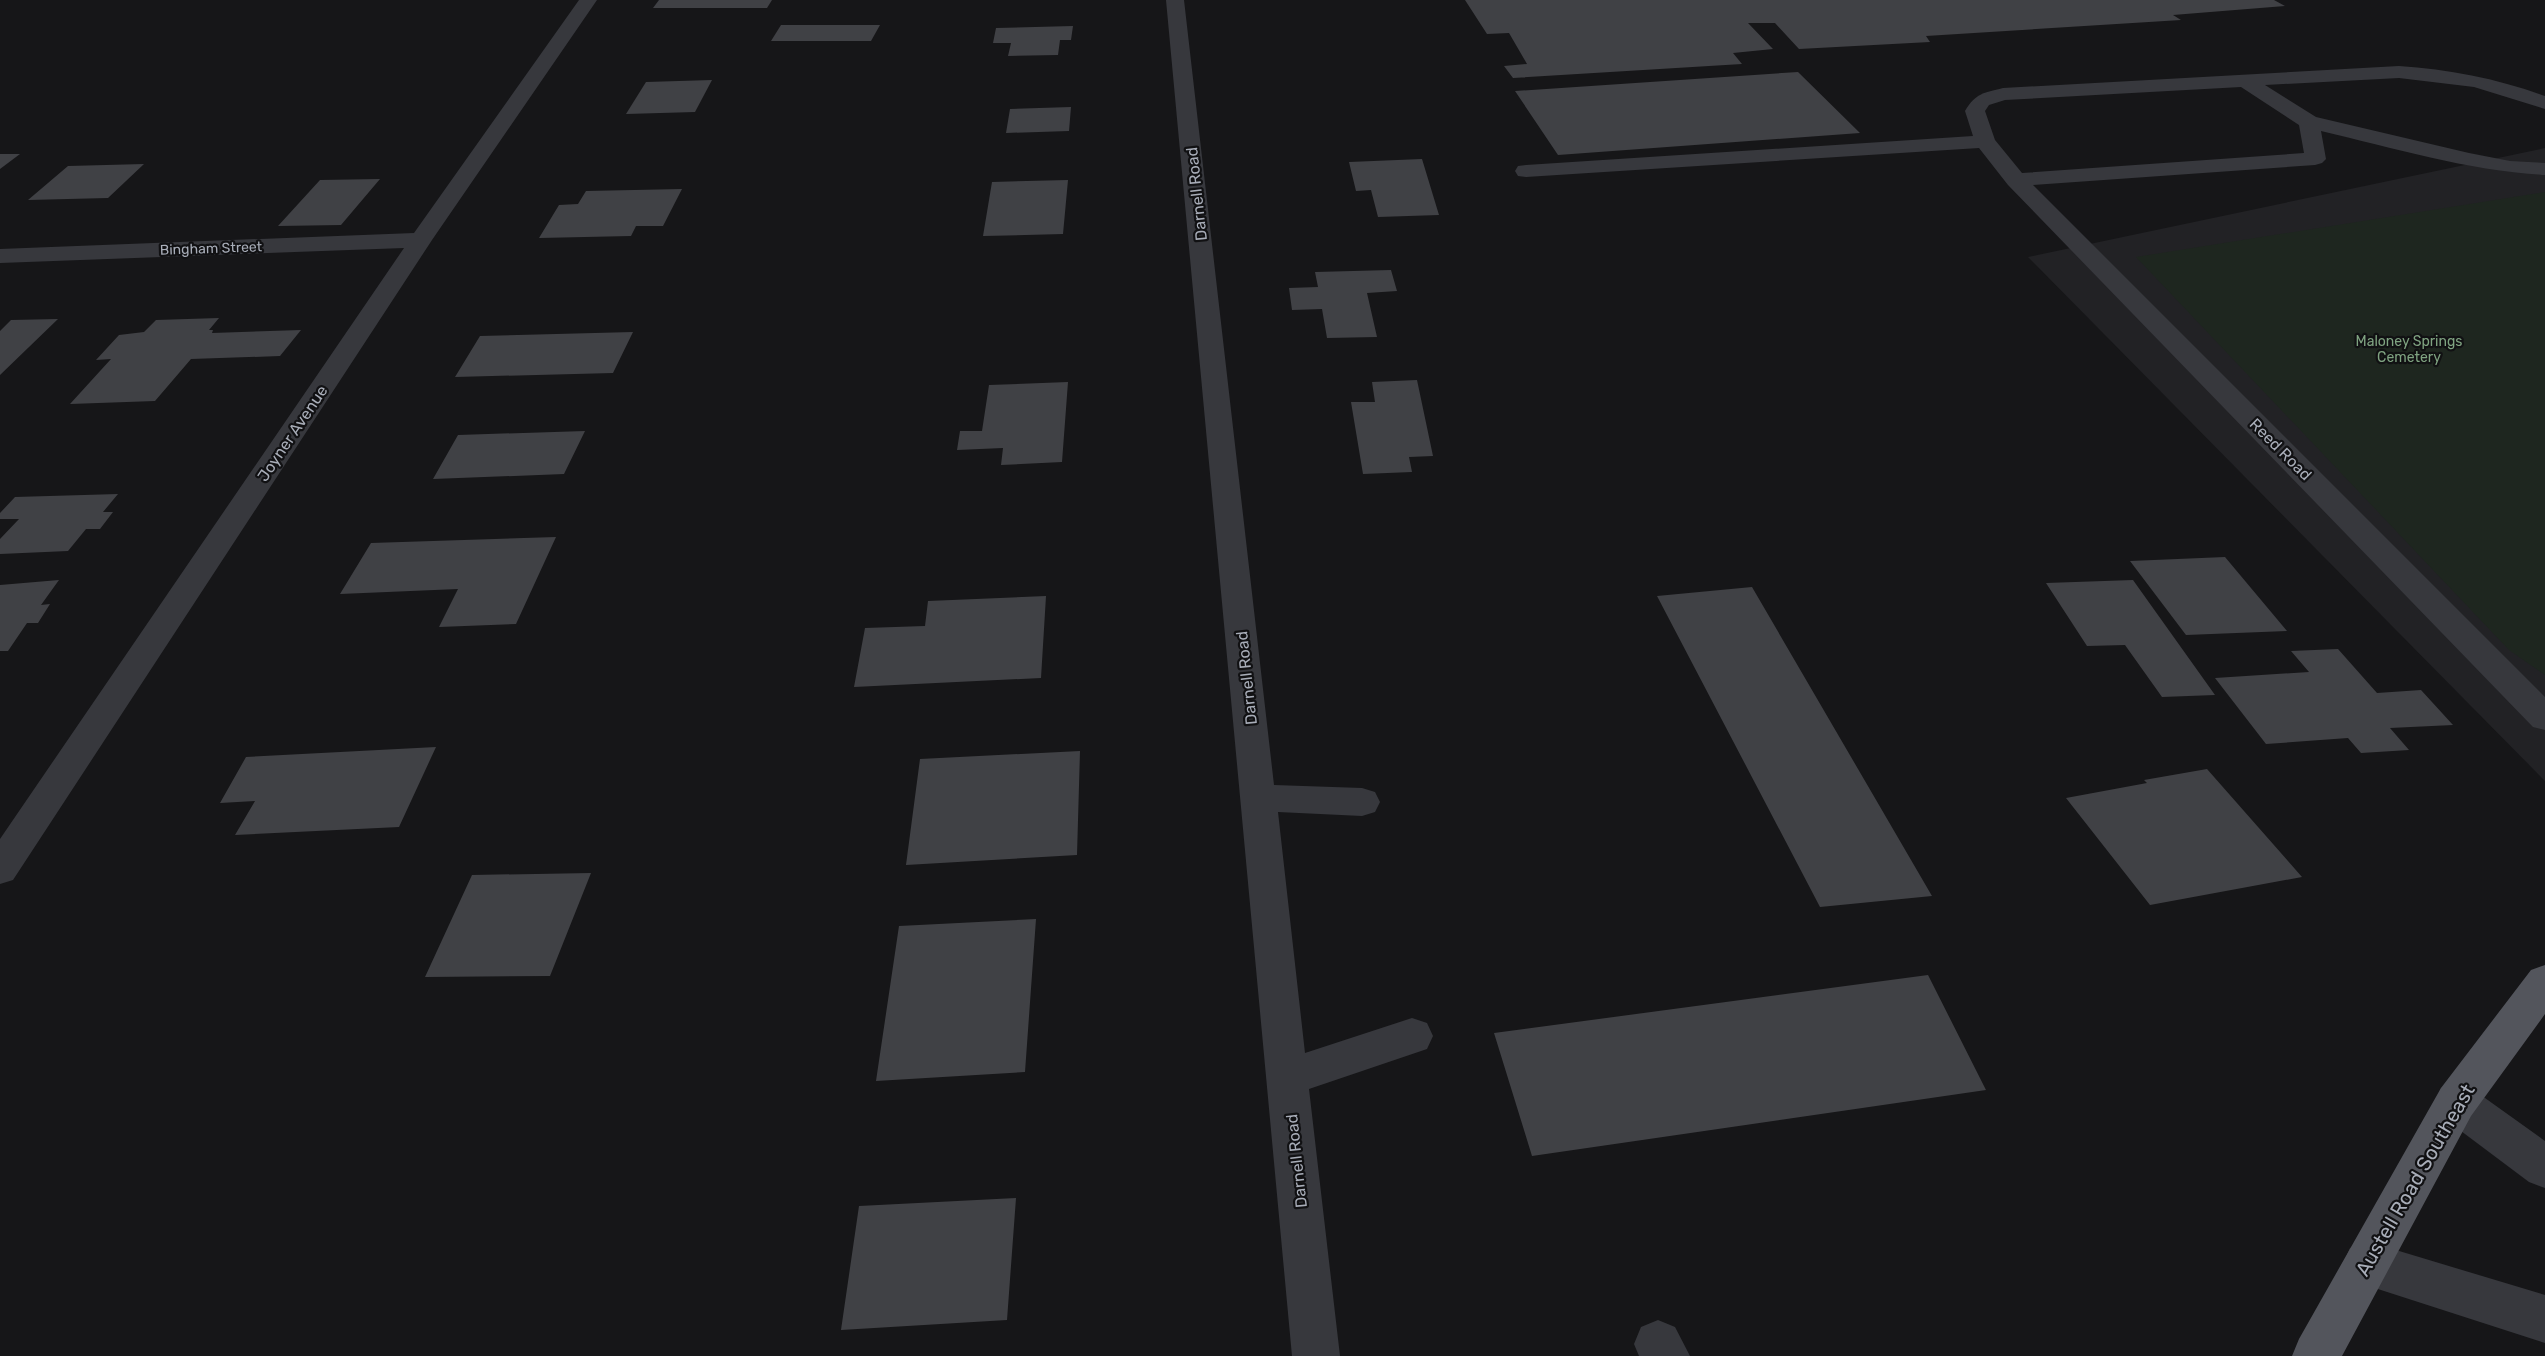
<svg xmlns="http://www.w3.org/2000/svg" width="2545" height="1356" font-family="Rubik,sans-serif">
  <rect width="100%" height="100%" fill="#161618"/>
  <path fill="#222225" d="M2545,148V781L2028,257Z"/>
  <path fill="#1e261f" d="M2545,192V675L2509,650L2136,257Z"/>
  <path fill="#404145" d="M659,0H772L767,8H653Z
    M1465,0H2274L2285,6L2173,15L2181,20L1926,36L1930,42L1799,49L1775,23H1748L1773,49L1733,53L1742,64L1513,78L1504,66L1527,64L1509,33L1487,34Z
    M781,25H880L871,41H771Z
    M1073,26L1071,40H1060L1058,55L1008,56L1011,43H993L996,28Z
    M1798,72L1860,133L1558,155L1515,91Z
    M712,80L695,112L626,114L646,82Z
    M1071,107L1069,131L1006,133L1010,109Z
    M0,154H20L0,169Z
    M1422,159L1439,215L1378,217L1371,190L1356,191L1349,162Z
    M144,164L108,198L28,200L68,166Z
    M380,179L341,225L278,226L320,180Z
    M1068,180L1063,234L983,236L992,182Z
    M682,189L663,226H636L631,236L539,238L559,205L578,204L586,191Z
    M1391,270L1397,291L1367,293L1377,337L1327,338L1322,309L1292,310L1289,288L1318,287L1315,272Z
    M219,318L209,330H213L212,333L301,330L280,356L191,359L155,401L70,404L111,359L96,360L119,335L144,332L156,320Z
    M58,319L0,375V331L11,320Z
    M633,332L613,373L455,377L480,336Z
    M1417,380L1433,456L1409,457L1412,472L1363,474L1351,402H1375L1372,382Z
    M1068,382L1062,462L1001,465L1003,448L957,450L960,431H982L989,385Z
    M585,431L564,474L433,479L458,435Z
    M118,494L103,512H113L100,529H86L68,551L0,554V539L19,519H0V513L15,497Z
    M556,537L516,624L439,627L458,589L340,594L371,543Z
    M2225,557L2287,631L2186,635L2130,561Z
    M59,580L41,605L50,604L38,623H27L8,651H0V585Z
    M2133,580L2215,695L2162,697L2125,645L2087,646L2046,583Z
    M1752,587L1932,896L1820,907L1657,596Z
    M1046,596L1041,678L854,687L865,628L925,626L928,601Z
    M2338,649L2377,693L2421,690L2453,725L2390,728L2409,750L2361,753L2348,738L2266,744L2215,678L2309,672L2291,651Z
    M436,747L399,827L235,835L255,801L220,803L246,757Z
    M1080,751L1077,855L906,865L920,759Z
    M2207,769L2302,877L2150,905L2066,798L2147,783L2144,780Z
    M591,873L550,976L425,977L472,875Z
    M1036,919L1025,1072L876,1081L899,926Z
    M1928,975L1986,1090L1532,1156L1494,1033Z
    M1016,1198L1007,1320L841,1330L859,1206Z"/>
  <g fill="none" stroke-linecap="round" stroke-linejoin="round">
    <path fill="#37383d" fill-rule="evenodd" d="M579,0H597L432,240L13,880L0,884V839L404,248L0,263V249L414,233Z
      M1166,0H1184L1274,785L1362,788L1375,792L1380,802L1375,812L1362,816L1278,812L1305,1053L1412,1018L1427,1023L1433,1036L1427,1049L1309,1089L1340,1356H1292Z
      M2399,66C2449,69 2498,79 2545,96V109L2474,87L2399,78L2265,85L2316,117L2469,153L2510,161L2545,163V175C2469,171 2394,148 2321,131L2326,159L2322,163L2315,165L2033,185L2545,697V730L2533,727L2008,185L1979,148L1526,177L1518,176L1515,171L1518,166L1526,165L1973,136L1965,111C1976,93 1983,93 2003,88ZM2241,87L2299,125L2304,153L2022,173L1995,140L1985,111L1989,105L2005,100Z
      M2456,1082L2471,1088L2545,1141V1188L2529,1182L2441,1116L2435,1102L2441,1088Z
      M2366,1241L2545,1295V1343L2350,1280L2343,1264L2350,1248Z
      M1658,1320L1675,1327L1690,1356H1639L1634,1344L1641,1327Z"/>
    <path fill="#53555c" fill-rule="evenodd" d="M2545,965V1014L2471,1116L2342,1356H2292L2299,1339L2441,1088L2531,970Z"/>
  </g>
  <g text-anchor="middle" stroke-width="4.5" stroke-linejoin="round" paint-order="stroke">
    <g font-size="14" fill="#a8adb8" stroke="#111113">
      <text transform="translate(211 248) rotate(-2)" y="5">Bingham Street</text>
    </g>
    <g font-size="14" fill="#7fa381" stroke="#111113">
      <text x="2409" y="346">Maloney Springs<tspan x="2409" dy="16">Cemetery</tspan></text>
    </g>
    <g font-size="16" fill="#a8adb8" stroke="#111113">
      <text transform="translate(1196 194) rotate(-96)" y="6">Darnell Road</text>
      <text transform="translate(292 433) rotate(-56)" y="6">Joyner Avenue</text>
      <text transform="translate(2281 449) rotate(45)" y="6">Reed Road</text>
      <text transform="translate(1246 678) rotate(-96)" y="6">Darnell Road</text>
      <text transform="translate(1296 1161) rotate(-96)" y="6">Darnell Road</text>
    </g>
    <g font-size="20" fill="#a8adb8" stroke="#111113">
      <text transform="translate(2415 1180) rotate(-60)" y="7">Austell Road Southeast</text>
    </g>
  </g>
</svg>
